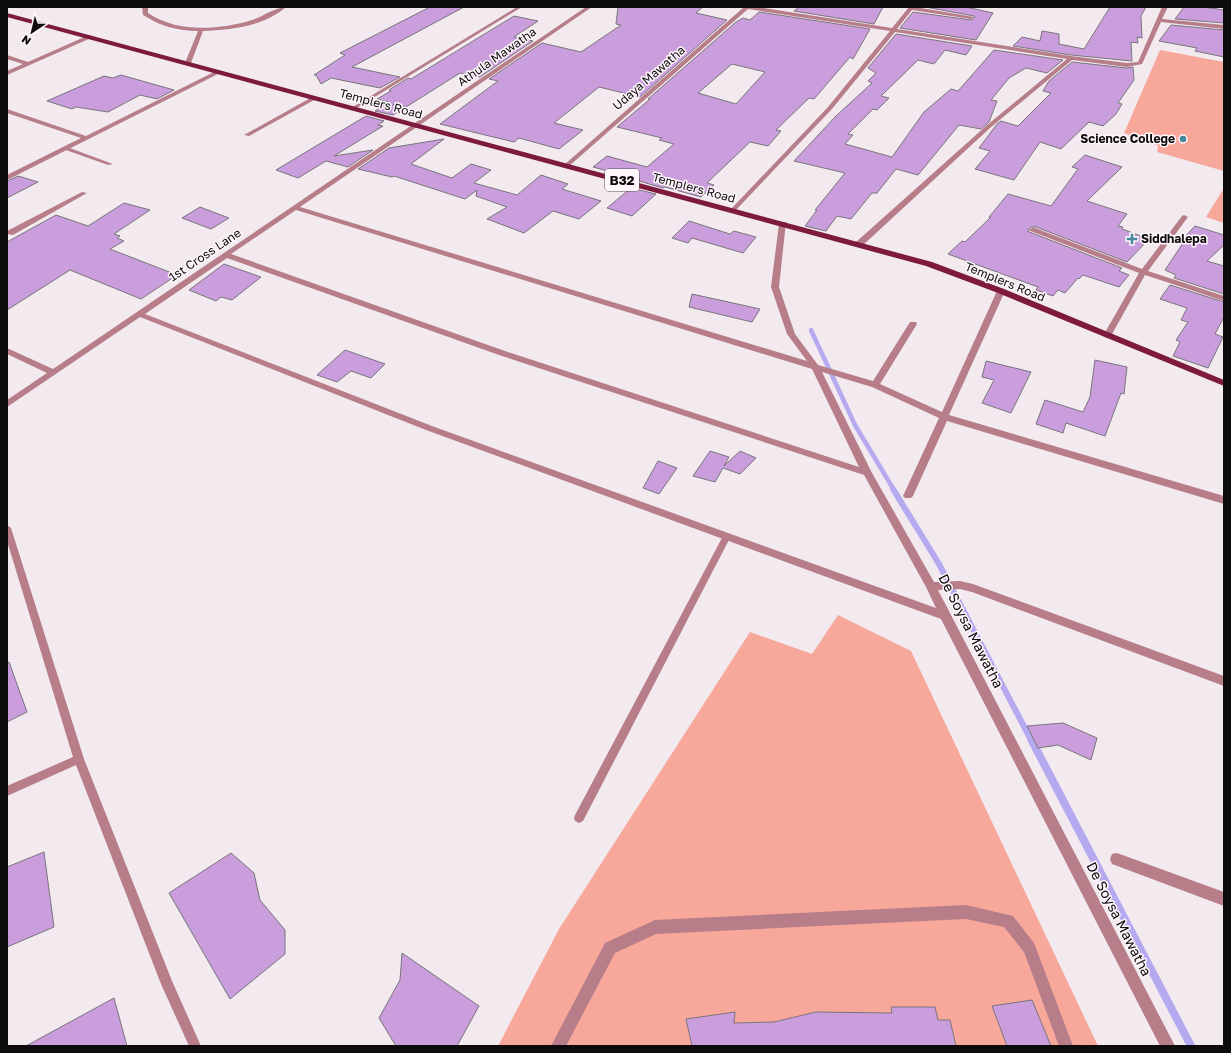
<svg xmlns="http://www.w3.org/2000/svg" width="1231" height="1053" font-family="'Golos Text',sans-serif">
  <rect width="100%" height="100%" fill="#f2eaef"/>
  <path fill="#f8a89b" d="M1160,50L1224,62V171L1157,152L1158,146L1124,133Z
    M1224,188V223L1206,217Z
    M838,615L911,651L1098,1046H498L559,929L750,632L812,654Z"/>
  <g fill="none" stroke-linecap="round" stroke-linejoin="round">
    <path stroke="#b5a9ef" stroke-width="4.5" d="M811,330L855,425L894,490"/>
    <path stroke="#b5a9ef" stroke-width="6" d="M893,489L939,564L1031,740"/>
    <path stroke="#b5a9ef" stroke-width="8" d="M1031,739L1191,1046"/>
  </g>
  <path fill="#ca9edc" stroke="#79757b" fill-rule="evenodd" d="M430,7H464L352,67L400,77L380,88L331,78L321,84L316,75H314L345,55L340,53Z
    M618,7H703L696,13L727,20L640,97L599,87L554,123L583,130L559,149L519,138L514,142L440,124L498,81L489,79L542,43L581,52L621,25L616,24Z
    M799,7H883L874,24L794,11Z
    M925,7H966L993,13L976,40L900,28L913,12L971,20L975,17L974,16Z
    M1110,7H1146L1141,16L1142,38L1137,37L1138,43L1131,42L1132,61L1071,55L1013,46L1022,37L1040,41L1042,31L1059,34V44L1084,49Z
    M1184,7H1204L1224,10V23L1175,19Z
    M759,12L870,29L853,59L850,57L814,99L809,98L776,130L781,131L768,146L750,142L707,183L714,185L701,197L665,187L663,188L639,181L640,180L593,167L607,156L647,167L674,144L659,140L662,138L617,127L650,99H648L736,22L743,18L750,20ZM732,64L765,72L736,104L698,93Z
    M514,16L538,21L514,37L533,41L480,77L460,73L406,107L393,104L398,112L393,115L375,111L388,102L377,99L391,91L389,90L408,78L411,79Z
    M1171,25L1224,30V57L1195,51L1197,48L1159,41Z
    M896,34L972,46L966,55L945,50L934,64L918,60L881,96L889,98L877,110L873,109L848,134L853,135L845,144L892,157L924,112L951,89L958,91L994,50L1063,60L1047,73L1026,68L1009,78L991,100L997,101L989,122L981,129L959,125L918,175L896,169L877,193H872L851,219L837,216L826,231L805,226L817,210H815L845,173L794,161L836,116L872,83L868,81L876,73L868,68Z
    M1072,62L1127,68L1133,67L1134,80L1118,103L1122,104L1116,114L1103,126L1089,122L1061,149L1040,142L1014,180L975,169L990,151L979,148L997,124L1001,121L1018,126L1051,93L1043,91L1049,81Z
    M121,75L174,90L157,99L140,95L108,112L76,107L72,109L47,101L104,76L113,78Z
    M366,116L384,121L378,125L383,126L334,156L373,150L348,167L326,161L298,178L276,170Z
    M444,139L411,164L452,178L471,164L491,170L474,183L517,195L541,175L568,184L562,189L601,201L579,219L553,211L524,233L487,219L507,207L476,196L477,190L465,199L394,176L392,177L358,169L389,148Z
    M1085,155L1122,167L1087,201L1127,214L1118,226L1123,227L1122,229L1149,239L1127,262L1036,227H1031L1027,231L1122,268L1119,271L1129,275L1119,287L1083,275L1079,279L1078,278L1065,293L1058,290L1053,296L1036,290L1038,287L948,254L962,241L965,242L991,217H989L1008,194L1051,206L1078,169L1072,167Z
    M18,176L38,182L7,198V181Z
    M631,188L656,194L632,216L607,208Z
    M124,203L150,210L114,234L120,236L117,238L124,241L110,249L177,275L141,299L70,270L7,310V242L56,215L88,226Z
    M200,207L229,218L211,229L182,218Z
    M689,221L730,234L734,231L756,237L743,253L692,238L688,243L672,238Z
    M1195,226L1224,235V245L1207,261L1224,266V294L1174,278L1176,275L1165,270L1183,243L1180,242Z
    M224,264L261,277L232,300L221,297L216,301L189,290Z
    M1170,285L1224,302V317L1215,334L1223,337L1208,368L1173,356L1180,342L1176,340L1188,322L1181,320L1187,308L1160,299Z
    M692,294L760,309L752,322L689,307Z
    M345,350L385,364L371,378L351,371L337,382L317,375Z
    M1095,360L1127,367L1124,394L1121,393L1105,436L1066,423L1063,433L1036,424L1045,400L1083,412L1090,397Z
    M986,361L1031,372L1011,413L982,403L994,380L982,377Z
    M710,451L729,457L724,466L740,451L756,458L740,474L723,468L715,482L693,476Z
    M658,461L677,468L659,494L643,488Z
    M9,662L27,712L7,722V663Z
    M1063,723L1097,738L1091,760L1058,745L1038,748L1027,726Z
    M44,852L54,927L7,947V867Z
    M231,853L254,873L260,900L285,930V954L230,999L169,893Z
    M402,953L479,1006L457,1046H396L379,1018L400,980Z
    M114,998L127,1046H26Z
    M1032,1000L1051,1046H1007L992,1006Z
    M891,1007H935L938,1020H950L956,1046H692L686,1019L735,1012L734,1023L774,1022L816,1012L892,1013Z"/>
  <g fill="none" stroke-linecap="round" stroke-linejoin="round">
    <path fill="#b77e8a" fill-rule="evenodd" d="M517,7H522L355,109L351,108Z
      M63,147H67L113,164L108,165L63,149Z
      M7,525L11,528L84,759L172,981L201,1046H189L161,984L76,765L7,796V786L73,757L7,541Z
      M727,533L730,534L731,536L583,821L579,823L575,821L574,818L575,815L723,536L724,534Z"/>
    <path fill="#b77e8a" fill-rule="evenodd" d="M142,7H148V13C177,33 219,30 252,20C262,17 276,7 286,7C265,26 230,30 203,31L191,63L188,65L185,63L198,31C178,31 160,26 143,15Z
      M586,7H592L300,207L807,361L787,334L771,287L779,224L780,222H786L779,287L795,334L818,365L873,381L910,322H916L917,324L880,384L942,412L997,291L1001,289H1004L1005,291L949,415L1224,496V504L947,421L913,496L911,498H905L903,496L939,418L872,387L822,372L872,473L934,582L960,581L973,584L1224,676V686L972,592L960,589L938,590L1175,1046H1160L941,619L426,430L140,317L7,407V400L47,373L7,354V348L53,369ZM296,210L812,369L859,467L505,351L231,254ZM227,258L499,355L864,475L926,587L936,608L432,426L145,314Z
      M744,7H757L892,28L909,7H915L974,17L971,19L912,10L897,29L1071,56L1127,63L1138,62L1162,7H1168L1162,19L1224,25V29L1161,22L1142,64L1127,67L1072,60L990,128L862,246H859L855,244L856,242L986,126L1067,59L895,32L832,109L735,211L733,212L730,210L731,209L828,107L890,31L748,9L568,167H564V165Z
      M89,35L91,36V38L7,75V71L23,64L7,59V55L28,62Z
      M218,70L221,72L220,73L7,180V175L81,138L7,113V109L86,136Z
      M314,96L316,97V99L249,136L244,135Z
      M82,192L87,193L13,235L7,234V231Z
      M1184,215L1188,217L1148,271L1224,296V301L1145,275L1111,336L1107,338L1103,336L1139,273L1028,230L1032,228H1035L1142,269L1182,216Z
      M1117,853L1224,892V906L1112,864L1110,859L1112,854Z
      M966,905L1013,916L1034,943L1073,1046H1059L1024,952L1004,927L966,919L656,934L615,953L566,1046H551L605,943L655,920Z"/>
    <path fill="#7d1a3d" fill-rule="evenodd" d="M7,13L932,262L1004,289L1224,380V386L998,293L926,266L7,17Z"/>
  </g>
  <g fill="#468799" stroke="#fff7fc" stroke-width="1.5">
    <circle cx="1183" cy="139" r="4"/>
    <path d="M1130 233h4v4h4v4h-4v4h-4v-4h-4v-4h4z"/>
  </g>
  <g text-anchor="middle" stroke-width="3" stroke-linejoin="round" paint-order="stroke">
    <g font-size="12" fill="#0d0b0c" stroke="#fff7fc">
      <text transform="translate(497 57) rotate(-35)" y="4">Athula Mawatha</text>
      <text transform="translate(649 78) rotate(-41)" y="4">Udaya Mawatha</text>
      <text transform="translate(381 104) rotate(15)" y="4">Templers Road</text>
      <text transform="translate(694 188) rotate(15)" y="4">Templers Road</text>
      <text transform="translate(205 255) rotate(-34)" y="4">1st Cross Lane</text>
      <text transform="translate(1005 282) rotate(22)" y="4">Templers Road</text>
    </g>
    <g font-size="12" font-weight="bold" fill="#0d0b0c" stroke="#fff7fc" text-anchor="end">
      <text x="1175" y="143">Science College</text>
      <text x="1141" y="243" text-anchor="start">Siddhalepa</text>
    </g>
    <rect fill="#fff7fc" stroke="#565254" stroke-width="1" x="605" y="169" width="34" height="22" rx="3"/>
    <g font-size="13" font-weight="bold" fill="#0d0b0c">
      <text x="622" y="185">B32</text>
    </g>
    <g font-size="14" fill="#0d0b0c" stroke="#fff7fc">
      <text transform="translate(971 631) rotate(63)" y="5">De Soysa Mawatha</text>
      <text transform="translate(1119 919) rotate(63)" y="5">De Soysa Mawatha</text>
    </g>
  </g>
  <rect width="1231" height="1053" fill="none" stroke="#0d0b0c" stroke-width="16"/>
  <g transform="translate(32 32) rotate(215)" stroke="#fff7fc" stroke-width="3" paint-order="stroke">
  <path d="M0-3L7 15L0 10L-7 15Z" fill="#0d0b0c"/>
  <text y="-6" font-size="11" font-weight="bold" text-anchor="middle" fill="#0d0b0c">N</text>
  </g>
</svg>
